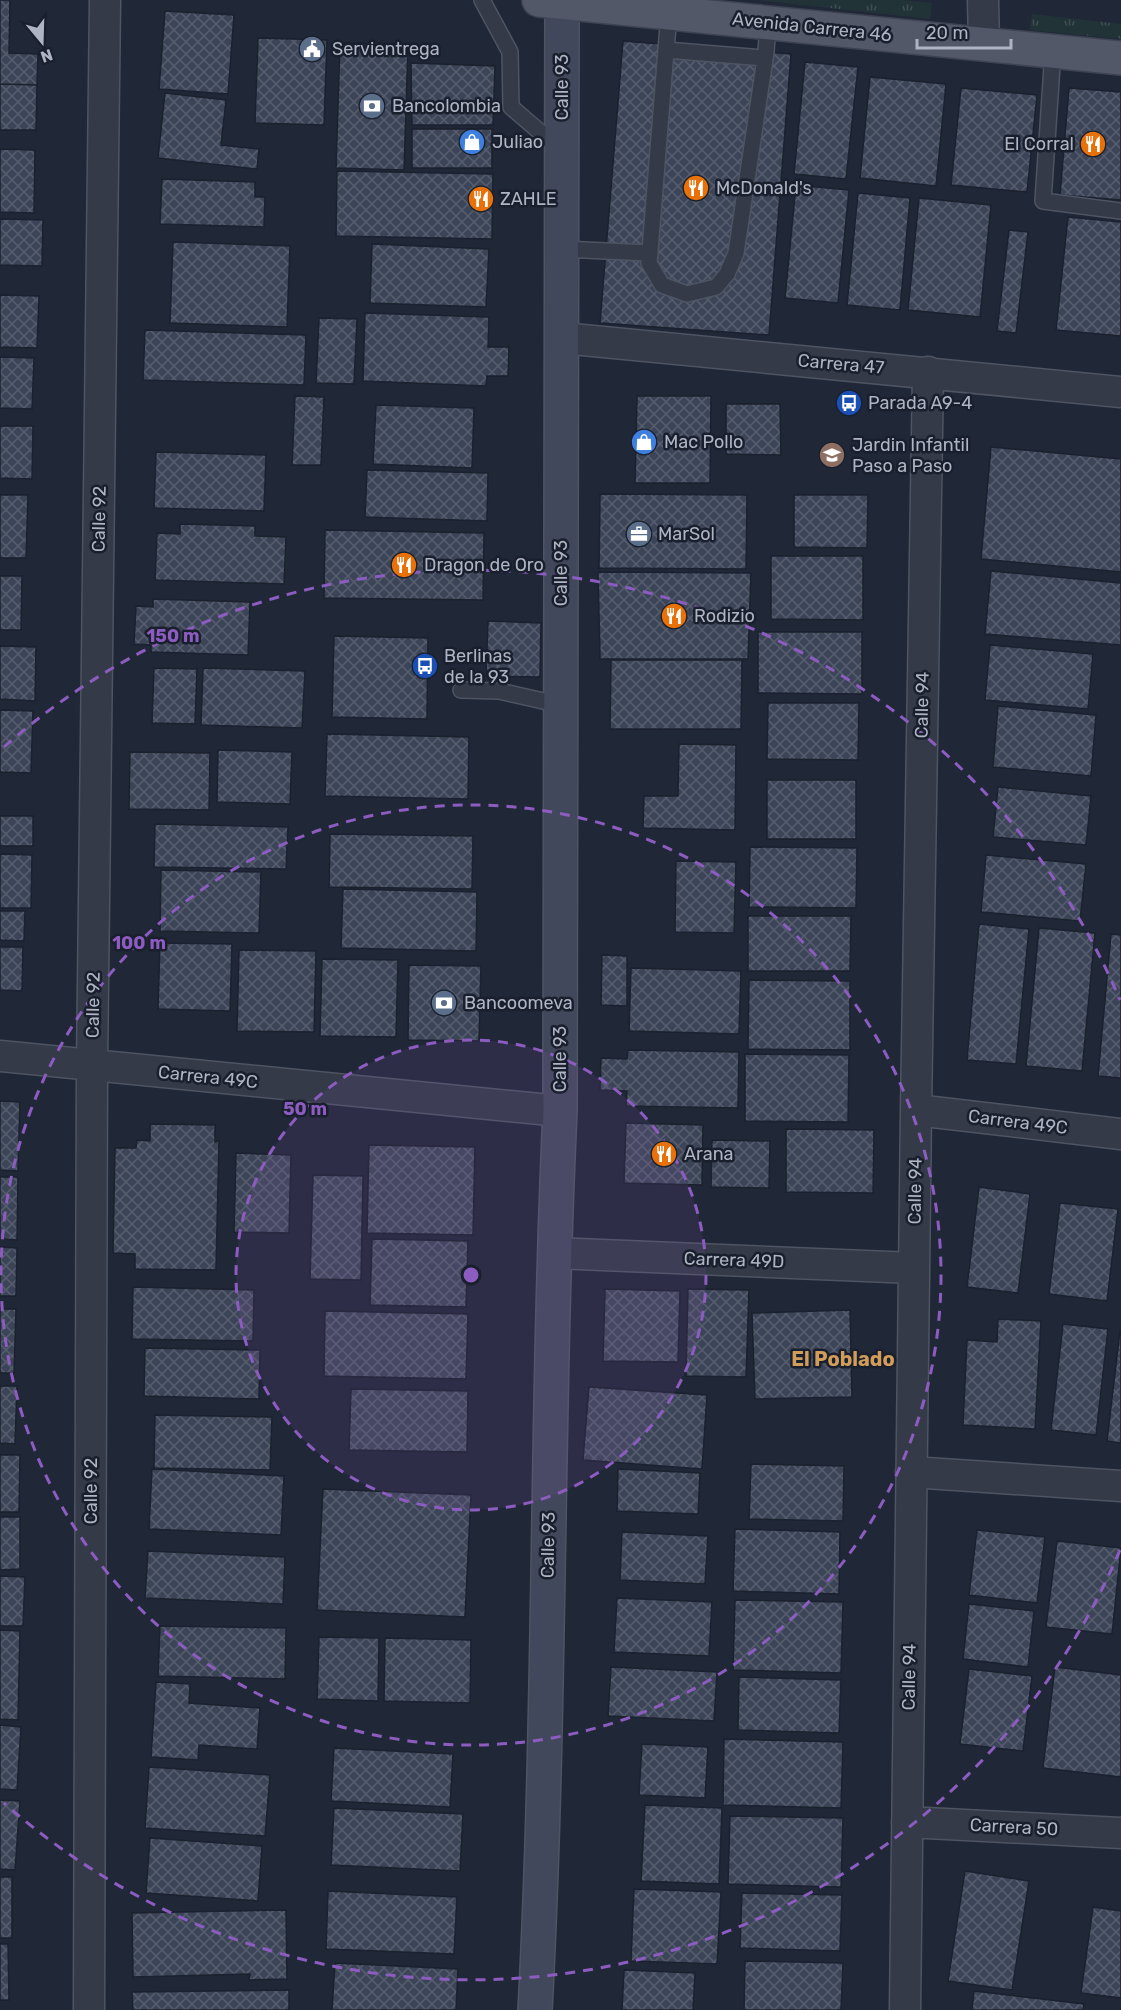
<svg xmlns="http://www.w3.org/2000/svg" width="1121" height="2010" font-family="Rubik,sans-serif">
  <defs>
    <pattern id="grass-tufts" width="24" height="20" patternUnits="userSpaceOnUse" patternTransform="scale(1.5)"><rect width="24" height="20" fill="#223338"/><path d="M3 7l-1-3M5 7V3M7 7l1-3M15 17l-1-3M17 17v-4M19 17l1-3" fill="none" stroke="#404e53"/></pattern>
    <pattern id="building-cross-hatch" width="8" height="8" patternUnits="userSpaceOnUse" patternTransform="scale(1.5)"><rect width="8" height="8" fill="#3c4557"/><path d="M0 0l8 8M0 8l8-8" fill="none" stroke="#565d6e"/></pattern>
  </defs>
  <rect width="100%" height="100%" fill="#202737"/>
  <path fill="url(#grass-tufts)" d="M757,0H902L932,3L930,19Z
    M1032,14L1121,24V39L1030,30Z"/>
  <path fill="url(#building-cross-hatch)" stroke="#1b212e" stroke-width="1.5" d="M0,0H10L9,53L38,54L37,85L0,84Z
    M165,11L234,15L228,94L159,89Z
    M258,38L327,40L324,125L255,123Z
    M623,41L791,54L769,335L600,323Z
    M340,43L408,45L404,170L336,168Z
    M805,62L858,67L846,179L794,174Z
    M411,63L495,66L493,125H412Z
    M870,77L946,84L936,186L860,178Z
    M0,84L37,85L36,130H0Z
    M961,88L1037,95L1027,192L951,185Z
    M1069,88L1121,92V200L1060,195Z
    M165,93L226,100L221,145L259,149L257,169L158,158Z
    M412,129H492V168H412Z
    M0,149L35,150L34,213L0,212Z
    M337,171L493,174L492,239L336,236Z
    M162,179L255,182V197H265L264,227L160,224Z
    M796,185L849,190L838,303L785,298Z
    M858,193L910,198L900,310L847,305Z
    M919,198L991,205L980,317L908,310Z
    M1068,217L1121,222V336L1056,330Z
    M0,219L43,220L42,266L0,265Z
    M1009,230L1028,232L1016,333L997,331Z
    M173,242L290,246L287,327L170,323Z
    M372,244L489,249L486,307L370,303Z
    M0,295L39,296L37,348L0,347Z
    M365,313L489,317L488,347H509L508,376H487L486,386L363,381Z
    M319,318L357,319L354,384L316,383Z
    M145,330L306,335L304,385L143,380Z
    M0,357L34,358L32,409L0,408Z
    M295,396L324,397L321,465H292Z
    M637,396H711L710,483H635Z
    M726,404H780L781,455L726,454Z
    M376,405L474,408L472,468L373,464Z
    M0,426H33L32,479L0,478Z
    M991,447L1121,459V572L981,559Z
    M156,452L266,455L264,511L154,508Z
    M367,470L488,473L487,521L365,517Z
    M600,494L747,495L746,569L599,568Z
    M0,495H28L26,558H0Z
    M794,495H868L867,548L794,547Z
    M180,524L255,526V536L286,537L284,584L155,580L157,533L180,534Z
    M325,530L484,533L483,600L324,598Z
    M771,556H863V620L771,619Z
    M991,571L1121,583V645L985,634Z
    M598,572L751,573L748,659H600Z
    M0,576H22L21,630H0Z
    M153,599L250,602L248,655L151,652V645L134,644L136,606L153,607Z
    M488,621L541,623L540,677L486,676Z
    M758,632H862V694L758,693Z
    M334,636L428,638L427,719L332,717Z
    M990,645L1093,654L1088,709L985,700Z
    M0,646L36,647L35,701L0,699Z
    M611,660H742L741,729H610Z
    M154,668L197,669L195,724L152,723Z
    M203,668L305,671L302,728L201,725Z
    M768,703H859L858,760L767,759Z
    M998,706L1096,715L1091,776L993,767Z
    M0,710L33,711L31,773L0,772Z
    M327,734L469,737L468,799L325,796Z
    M679,744L736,745L735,830L643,828L644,796H678Z
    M218,750L292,752L290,804L217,802Z
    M130,752L210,753L209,810L129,809Z
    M767,780H856V839H767Z
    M998,787L1091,796L1086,845L993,837Z
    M0,816H33V846H0Z
    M155,824L288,827L286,869L154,867Z
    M330,834L473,836L472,889L329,887Z
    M750,847L857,848L856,908L749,907Z
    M0,854L32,855L31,908H0Z
    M986,855L1086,864L1080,921L981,912Z
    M676,861L736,862L734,933L675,932Z
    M161,870L261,872L259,933L160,931Z
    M343,889L477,892L476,951L341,948Z
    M0,911H25L24,941L0,940Z
    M748,916H851L850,971H748Z
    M979,924L1029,929L1016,1064L967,1060Z
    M1039,928L1095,933L1082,1071L1026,1066Z
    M1111,934L1121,935V1078L1098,1076Z
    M160,943L232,944L230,1011L158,1009Z
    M0,947H23L22,991L0,990Z
    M239,950L316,951L314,1032L237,1031Z
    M602,955L627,956V1006L601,1005Z
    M322,959L398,960L396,1037L320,1036Z
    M409,965L481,966L479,1041L408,1040Z
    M631,968L741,971L739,1034L629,1031Z
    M749,980L850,981V1050L748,1049Z
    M628,1050L739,1052L738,1108L626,1106L627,1091L600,1090L601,1058L627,1059Z
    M745,1054L849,1055L848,1122L745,1121Z
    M0,1101L20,1102L18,1171L0,1170Z
    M626,1123L703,1125L702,1185L624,1183Z
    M150,1124L215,1125V1142L219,1141L216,1270L135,1269V1254L113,1253L115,1148H136L137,1140L150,1141Z
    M786,1129L874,1130L873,1193L786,1192Z
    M712,1140L770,1141L769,1188L711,1187Z
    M369,1145L475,1147L473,1235L367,1233Z
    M236,1153L291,1155L289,1233L234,1232Z
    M313,1175L363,1176L361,1280L310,1279Z
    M0,1177H18L17,1240L0,1239Z
    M979,1187L1030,1194L1018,1293L967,1287Z
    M1060,1203L1118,1209L1107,1301L1049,1294Z
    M372,1239L468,1241L466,1307L370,1305Z
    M0,1247L17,1248L16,1296H0Z
    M133,1287L254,1290L253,1341L132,1339Z
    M605,1289L680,1291L678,1362L603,1361Z
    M688,1289L749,1290L746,1377L686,1376Z
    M0,1309H16L14,1373H0Z
    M850,1310L852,1397L755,1399L752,1313Z
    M325,1311L468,1314L466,1379L324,1376Z
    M998,1319L1041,1321L1035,1429L963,1425L967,1340L997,1342Z
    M1063,1324L1108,1329L1096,1435L1051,1430Z
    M1120,1331H1121V1443L1107,1441Z
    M145,1348L260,1350L259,1399L144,1396Z
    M0,1386H17L15,1444L0,1443Z
    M589,1387L707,1395L702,1469L583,1460Z
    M351,1389L468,1391L467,1452L349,1450Z
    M155,1415L272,1417L270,1470L154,1468Z
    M0,1455H20L19,1512H0Z
    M751,1464L844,1466L843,1521L749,1519Z
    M152,1469L284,1476L281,1535L149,1529Z
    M618,1469L700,1473L698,1514L617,1511Z
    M323,1489L471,1495L465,1617L317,1610Z
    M0,1517H20V1569L0,1570Z
    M735,1529L840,1532L839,1594L733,1591Z
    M977,1530L1045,1537L1037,1603L969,1595Z
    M622,1532L708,1536L705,1584L620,1580Z
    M1057,1541L1121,1548L1112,1634L1046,1627Z
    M148,1551L285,1557L283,1604L145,1598Z
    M0,1576L25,1577L23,1626H0Z
    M617,1598L712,1602L709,1656L614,1652Z
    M735,1600L843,1602L841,1673L733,1670Z
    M969,1604L1034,1611L1028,1667L963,1659Z
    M160,1626L286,1628L285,1679L158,1676Z
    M0,1630L20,1631L18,1720L0,1719Z
    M319,1637L379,1638L378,1701L317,1699Z
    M385,1638L471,1640L470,1703L384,1701Z
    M611,1667L717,1672L714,1721L608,1716Z
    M1055,1667L1121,1675V1777L1043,1768Z
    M969,1669L1032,1676L1023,1751L960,1744Z
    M739,1677L841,1680L839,1733L738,1730Z
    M156,1682L190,1684L189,1703L260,1708L257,1749L199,1745L198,1760L151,1757Z
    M0,1725L21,1727L17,1790L0,1789Z
    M724,1739L843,1742L841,1808L723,1805Z
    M642,1744L708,1747L705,1798L639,1795Z
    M334,1748L453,1754L450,1807L331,1801Z
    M149,1767L270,1775L265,1836L145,1828Z
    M0,1800L20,1801L15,1870L0,1869Z
    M645,1805L722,1808L719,1884L641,1881Z
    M334,1808L463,1814L460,1871L331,1865Z
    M730,1816L843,1818L841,1887L728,1884Z
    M150,1838L262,1846L258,1901L146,1893Z
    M965,1871L1029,1881L1012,1990L948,1981Z
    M0,1877H12V1938H0Z
    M634,1889L721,1892L717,1964L631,1961Z
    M328,1891L457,1897L454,1954L326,1949Z
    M742,1893L842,1895L840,1951L740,1948Z
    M1093,1907L1121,1911V1998L1081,1993Z
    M286,1910L287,1979L249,1980L250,1974L133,1977L132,1913Z
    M0,1944H8L9,2000H0Z
    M745,1961L843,1963L841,2010H744Z
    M335,1963L458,1969L456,2010H332Z
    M624,1970L695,1973L693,2010H622Z
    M289,1990V2010H133L132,1992Z
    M974,1991L1084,2004L1083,2010H972Z"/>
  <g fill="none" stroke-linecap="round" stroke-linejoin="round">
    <g stroke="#4e5462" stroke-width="18">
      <path id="lane" d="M482,0L510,52L511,107L561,150
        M669,13L649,263L662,285L687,294L716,287L727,274L736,253L766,52L768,23
        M666,50L765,58
        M1053,51L1043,201L1121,211
        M562,249L650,253
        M461,690L499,691L561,705"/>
    </g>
    <g stroke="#4e5462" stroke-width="33">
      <path id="street" d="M983,0L984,44
        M562,338L1121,392
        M0,1056L560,1111
        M916,1110L1121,1134
        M554,1253L914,1268
        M911,1472L1121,1486
        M907,1822L1121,1833
        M89,2010L92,1065L105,0
        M905,2010L916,1110L928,372"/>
    </g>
    <g stroke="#4e5462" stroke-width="36">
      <path id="secondary" d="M535,2010C551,1711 546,1410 560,1111L562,0"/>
    </g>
    <g stroke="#3d4351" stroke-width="36">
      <path id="primary" d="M539,0L1121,58"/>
    </g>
    <use href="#lane" stroke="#343a48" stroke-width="15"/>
    <use href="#street" stroke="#343a48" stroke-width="30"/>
    <use href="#secondary" stroke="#42485b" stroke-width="33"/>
    <use href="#primary" stroke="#525868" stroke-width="33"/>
  </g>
  <circle cx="471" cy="1275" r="235" fill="#8d5cc1" fill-opacity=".12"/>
  <g fill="none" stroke="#8d5cc1" stroke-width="3" stroke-dasharray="10 8">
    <circle cx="471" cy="1275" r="235"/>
    <circle cx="471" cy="1275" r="470"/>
    <path d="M1120 1550A705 705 0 0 1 4 1803M4 747A705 705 0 0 1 1120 1000"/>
  </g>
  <defs>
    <g id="civic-disc" transform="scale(1.35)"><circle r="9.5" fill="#5c6f8a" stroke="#191f2c"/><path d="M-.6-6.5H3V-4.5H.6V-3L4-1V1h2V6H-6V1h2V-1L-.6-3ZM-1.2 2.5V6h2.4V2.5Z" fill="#fff"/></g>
    <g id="bank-disc" transform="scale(1.35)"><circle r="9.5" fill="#5c6f8a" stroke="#191f2c"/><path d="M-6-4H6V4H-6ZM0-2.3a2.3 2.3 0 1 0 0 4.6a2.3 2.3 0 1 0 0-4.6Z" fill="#fff"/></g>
    <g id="shop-disc" transform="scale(1.35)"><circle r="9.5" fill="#3f7fe0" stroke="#191f2c"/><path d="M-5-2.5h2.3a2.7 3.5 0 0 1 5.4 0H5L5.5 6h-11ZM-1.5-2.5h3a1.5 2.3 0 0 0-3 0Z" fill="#fff"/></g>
    <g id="restaurant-disc" transform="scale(1.35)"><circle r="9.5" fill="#e8710a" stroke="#191f2c"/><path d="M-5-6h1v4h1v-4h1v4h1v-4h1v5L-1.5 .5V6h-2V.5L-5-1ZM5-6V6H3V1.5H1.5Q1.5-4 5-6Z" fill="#fff"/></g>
    <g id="bus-disc" transform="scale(1.35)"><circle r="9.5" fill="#1a4fb4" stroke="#191f2c"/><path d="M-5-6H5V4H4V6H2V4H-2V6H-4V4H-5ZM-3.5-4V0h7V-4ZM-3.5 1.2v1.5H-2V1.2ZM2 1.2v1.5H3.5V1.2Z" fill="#fff"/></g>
    <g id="school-disc" transform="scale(1.35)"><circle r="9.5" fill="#8d6e63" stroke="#191f2c"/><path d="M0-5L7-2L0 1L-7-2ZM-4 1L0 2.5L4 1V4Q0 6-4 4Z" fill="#fff"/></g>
    <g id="office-disc" transform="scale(1.35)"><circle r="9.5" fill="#5c6f8a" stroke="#191f2c"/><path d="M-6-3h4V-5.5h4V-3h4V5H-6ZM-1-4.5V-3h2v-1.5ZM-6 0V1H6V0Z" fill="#fff"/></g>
  </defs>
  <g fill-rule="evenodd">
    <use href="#civic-disc" x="312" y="49"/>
    <use href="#bank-disc" x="372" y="106"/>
    <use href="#shop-disc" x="472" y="142"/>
    <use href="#restaurant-disc" x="1093" y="144"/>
    <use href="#restaurant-disc" x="696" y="188"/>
    <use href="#restaurant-disc" x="481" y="199"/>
    <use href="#bus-disc" x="849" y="403"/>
    <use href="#shop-disc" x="644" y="442"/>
    <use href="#school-disc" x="832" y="455"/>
    <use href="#office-disc" x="639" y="534"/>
    <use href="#restaurant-disc" x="404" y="565"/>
    <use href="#restaurant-disc" x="674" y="616"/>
    <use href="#bus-disc" x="425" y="666"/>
    <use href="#bank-disc" x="444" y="1003"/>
    <use href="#restaurant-disc" x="664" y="1154"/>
  </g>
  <g text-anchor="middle" stroke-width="5" stroke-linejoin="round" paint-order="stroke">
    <g font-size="18" fill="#aeb4c4" stroke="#191f2c">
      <text transform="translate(812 27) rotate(6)" y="6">Avenida Carrera 46</text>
      <text transform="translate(562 87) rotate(-90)" y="6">Calle 93</text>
      <text transform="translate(841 364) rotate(5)" y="6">Carrera 47</text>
      <text transform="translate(99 519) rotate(-89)" y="6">Calle 92</text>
      <text transform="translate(561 573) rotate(-90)" y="6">Calle 93</text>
      <text transform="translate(922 705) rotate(-89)" y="6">Calle 94</text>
      <text transform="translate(93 1005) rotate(-89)" y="6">Calle 92</text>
      <text transform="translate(560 1059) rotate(-90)" y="6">Calle 93</text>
      <text transform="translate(208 1077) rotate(6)" y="6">Carrera 49C</text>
      <text transform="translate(1018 1122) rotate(7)" y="6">Carrera 49C</text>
      <text transform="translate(915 1191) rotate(-89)" y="6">Calle 94</text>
      <text transform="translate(734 1260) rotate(2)" y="6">Carrera 49D</text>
      <text transform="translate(91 1491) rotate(-90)" y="6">Calle 92</text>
      <text transform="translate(548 1545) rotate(-89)" y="6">Calle 93</text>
      <text transform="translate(909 1677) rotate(-89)" y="6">Calle 94</text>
      <text transform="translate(1014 1827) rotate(3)" y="6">Carrera 50</text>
    </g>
    <g font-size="18" fill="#aeb4c4" stroke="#191f2c" text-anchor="start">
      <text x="332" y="55">Servientrega</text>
      <text x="392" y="112">Bancolombia</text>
      <text x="492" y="148">Juliao</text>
      <text x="1074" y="150" text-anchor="end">El Corral</text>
      <text x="716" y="194">McDonald's</text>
      <text x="500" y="205">ZAHLE</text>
      <text x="868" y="409">Parada A9-4</text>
      <text x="664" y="448">Mac Pollo</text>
      <text x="852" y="451">Jardin Infantil<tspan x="852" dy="21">Paso a Paso</tspan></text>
      <text x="658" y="540">MarSol</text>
      <text x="424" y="571">Dragon de Oro</text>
      <text x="694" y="622">Rodizio</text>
      <text x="444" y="662">Berlinas<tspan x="444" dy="21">de la 93</tspan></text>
      <text x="464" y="1009">Bancoomeva</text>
      <text x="684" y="1160">Arana</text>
    </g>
    <g font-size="20" font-weight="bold" fill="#d29d5b" stroke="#191f2c">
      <text x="843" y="1366">El Poblado</text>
    </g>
  </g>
  <circle cx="471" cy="1275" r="9" fill="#8d5cc1" stroke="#191f2c" stroke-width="3"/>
  <g font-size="18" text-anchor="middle" font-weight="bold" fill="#8d5cc1" stroke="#191f2c" stroke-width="5" stroke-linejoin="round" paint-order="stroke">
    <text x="173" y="642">150 m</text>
    <text x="139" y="949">100 m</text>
    <text x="305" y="1115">50 m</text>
  </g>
  <g transform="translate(42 42) rotate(161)" stroke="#191f2c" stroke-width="4.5" paint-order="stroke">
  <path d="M0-4.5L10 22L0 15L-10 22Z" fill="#aeb4c4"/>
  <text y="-9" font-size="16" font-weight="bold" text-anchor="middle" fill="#aeb4c4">N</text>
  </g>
  <path d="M917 39v9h94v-9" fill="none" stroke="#aeb4c4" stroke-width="3"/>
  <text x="926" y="39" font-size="18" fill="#aeb4c4" stroke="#191f2c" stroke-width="4.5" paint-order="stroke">20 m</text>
</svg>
